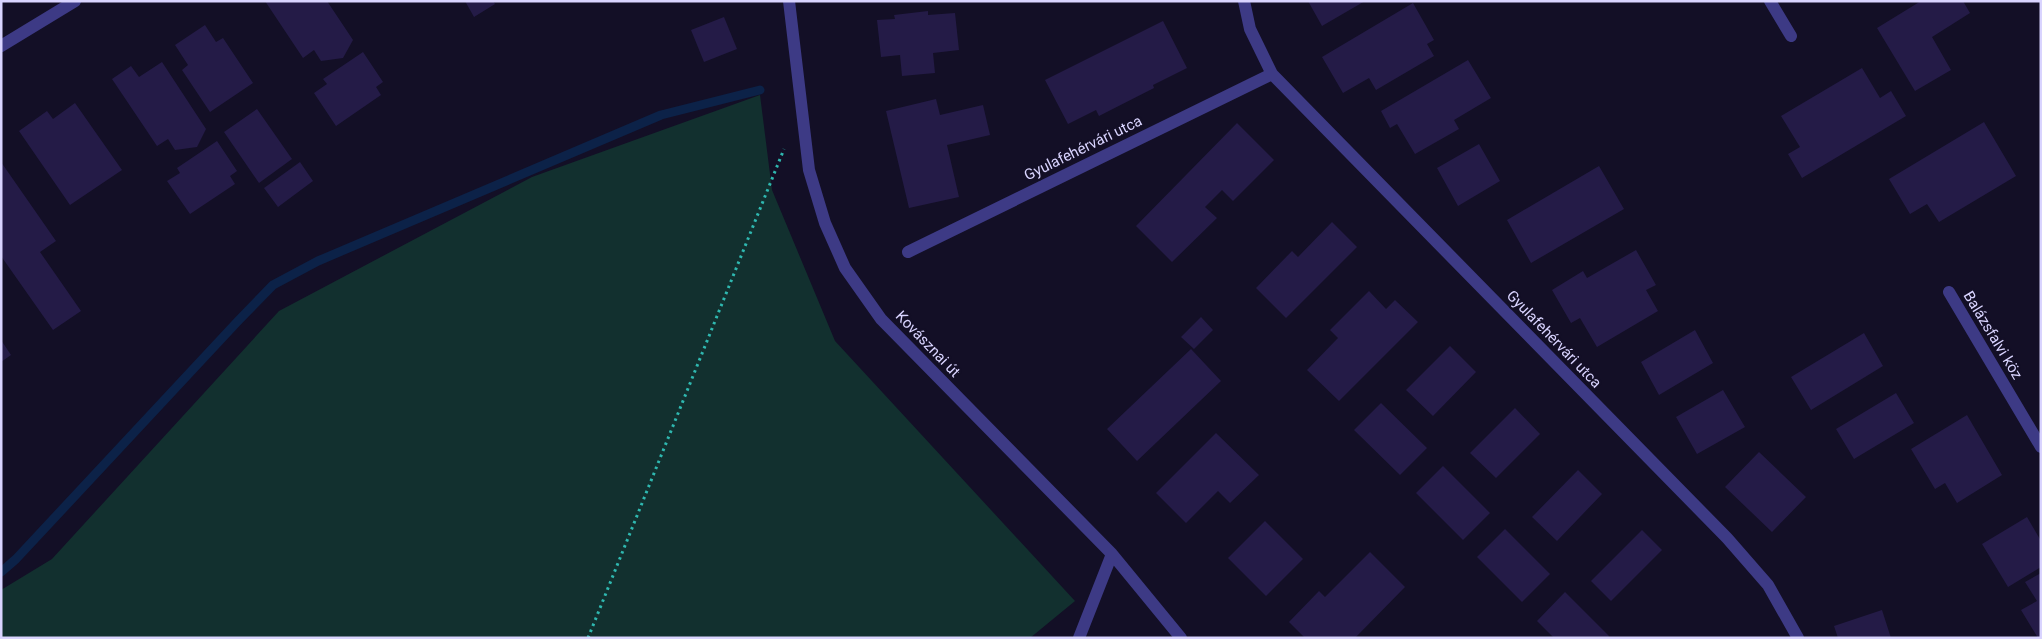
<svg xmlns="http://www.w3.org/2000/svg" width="2042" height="639" font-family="Roboto,sans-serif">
  <rect width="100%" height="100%" fill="#130f26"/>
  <path fill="#12302f" d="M760,95L772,190L835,341L1075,601L1030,638H1V590L52,559L279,311L532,177Z"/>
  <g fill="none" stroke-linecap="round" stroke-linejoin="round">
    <path stroke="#0c2248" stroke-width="9" d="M1,572L16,559L238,321L273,285L318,261L661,115L760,90"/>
  </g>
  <path fill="#241b47" d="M265,1H327L353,40L343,58L321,61L314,50L303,58Z
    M465,1H493L495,4L474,17Z
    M1308,1H1365L1322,26Z
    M1921,1H1963L1970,13L1932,37L1951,70L1915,91L1877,28Z
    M1413,3L1434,40L1427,44L1434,56L1376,90L1369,78L1343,93L1322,57Z
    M928,11V15L955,13L959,50L933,53L935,73L902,76L900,55L881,57L877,20L895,19L894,15Z
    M724,17L737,49L704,62L691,30Z
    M1163,21L1187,68L1153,85L1154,88L1099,116L1096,110L1068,124L1045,80Z
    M205,25L216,42L223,38L253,83L210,112L182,70L188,65L175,45Z
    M363,52L383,82L376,87L381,95L336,126L314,93L327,84L323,79Z
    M1468,60L1491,98L1454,120L1459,129L1415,154L1397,124L1390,128L1381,111Z
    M162,62L206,129L197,147L175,150L168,139L157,146L112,79L131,66L139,77Z
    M1862,68L1880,98L1891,91L1906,116L1802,178L1788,154L1800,147L1781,116Z
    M936,99L940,115L983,105L990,135L947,145L959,197L909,208L886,111Z
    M75,103L122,170L70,205L19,131L47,111L53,119Z
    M257,109L292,159L259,183L224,132Z
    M1984,122L2016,176L1939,222L1927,204L1910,214L1889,179Z
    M1237,123L1274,160L1233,201L1222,190L1205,207L1217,218L1172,262L1136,226Z
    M217,141L237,171L230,176L235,184L190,214L167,181L180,173L177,168Z
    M1479,144L1500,181L1458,206L1437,168Z
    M1,162L56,241L40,252L81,311L53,330L1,256Z
    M300,162L313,181L278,207L264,188Z
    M1599,166L1624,209L1531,263L1507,220Z
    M1332,222L1357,247L1286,318L1256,288L1292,251L1298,257Z
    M1636,250L1656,285L1646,290L1658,311L1597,347L1580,318L1571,323L1552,290L1583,271L1587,278Z
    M1369,291L1386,309L1395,300L1418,322L1339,401L1307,370L1338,338L1330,330Z
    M1201,317L1213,330L1194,349L1181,337Z
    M1695,330L1713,363L1659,395L1641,362Z
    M1864,333L1883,366L1811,410L1791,377Z
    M1,340L11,355L1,362Z
    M1450,346L1476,372L1433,416L1406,390Z
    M1191,349L1221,381L1137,461L1107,429Z
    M1723,390L1745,427L1697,454L1676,417Z
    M1896,393L1914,423L1854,459L1836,429Z
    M1381,403L1427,448L1400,475L1354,430Z
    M1515,408L1540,434L1496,478L1470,453Z
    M1967,415L2002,475L1957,503L1945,483L1935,489L1911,449Z
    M1216,433L1259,475L1230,503L1218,491L1186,523L1156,493Z
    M1759,452L1806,497L1772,532L1725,487Z
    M1443,466L1490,513L1463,540L1416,493Z
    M1578,470L1602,494L1557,541L1532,517Z
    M2027,517L2041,541V567L2008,587L1982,544Z
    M1265,521L1303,559L1266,596L1228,558Z
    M1505,529L1550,574L1522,602L1477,557Z
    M1642,530L1662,550L1611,601L1591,581Z
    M1370,552L1405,587L1355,638H1305L1289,622L1319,591L1325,597Z
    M2041,573V638H2038L2021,610L2037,601L2025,582Z
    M1565,592L1609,636L1608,638H1554L1537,621Z
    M1882,610L1891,638H1838L1834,626Z"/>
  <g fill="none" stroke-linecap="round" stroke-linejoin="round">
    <path stroke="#2fb8b0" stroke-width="3" stroke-dasharray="2.5 4" stroke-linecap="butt" d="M588,638L784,149"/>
    <path stroke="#3d3a85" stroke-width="12" d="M789,1L809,170L825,223L845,268L881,319L1112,554L1181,638
      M1244,1L1250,29L1272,74L1727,538L1768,585L1798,638
      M1770,1L1791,36
      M1,46L75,1
      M908,252L1272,74
      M1949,292L2041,447
      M1079,638L1112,554"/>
  </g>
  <g text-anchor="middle" stroke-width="4.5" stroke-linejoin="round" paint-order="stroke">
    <g font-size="15" fill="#d9d4ff" stroke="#130f26">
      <text transform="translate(1083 148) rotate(-26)" y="5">Gyulafehérvári utca</text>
      <text transform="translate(1993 335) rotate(59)" y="5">Balázsfalvi köz</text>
      <text transform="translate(1554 339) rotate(46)" y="5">Gyulafehérvári utca</text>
      <text transform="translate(928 344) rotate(46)" y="5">Kovásznai út</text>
    </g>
  </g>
  <rect width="2042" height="639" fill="none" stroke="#d9d4ff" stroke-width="5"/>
</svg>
